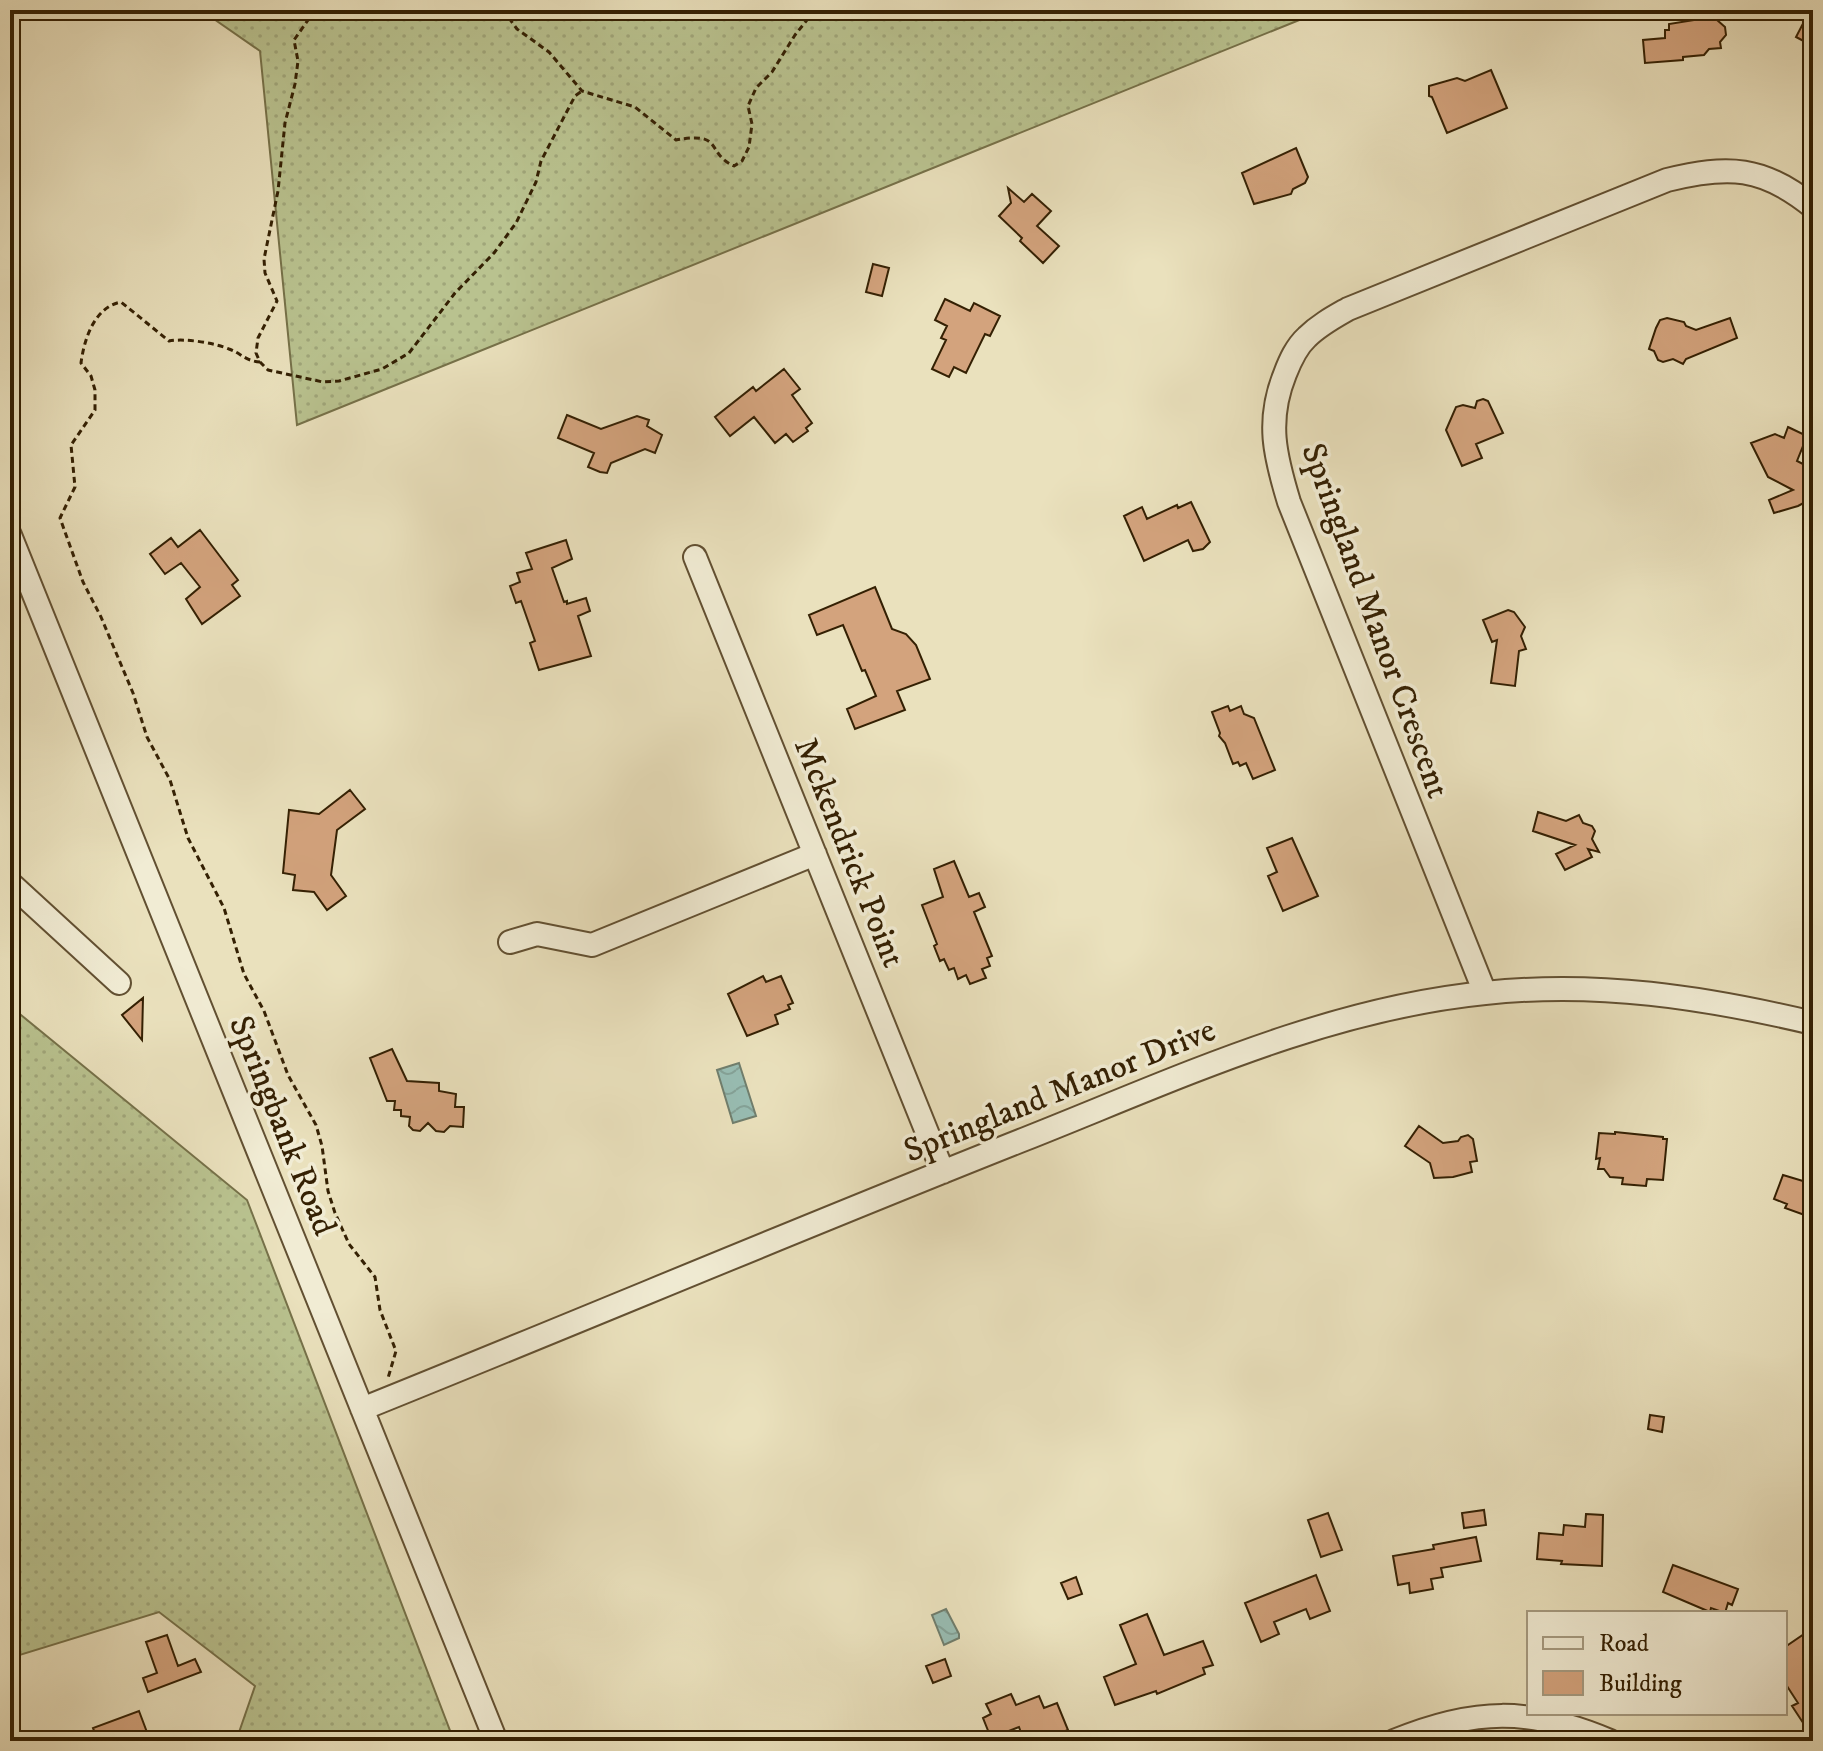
<svg xmlns="http://www.w3.org/2000/svg" width="1823" height="1751" font-family="'IM FELL DW Pica',serif">
  <defs>
    <pattern id="grass-dots" width="8" height="8" patternUnits="userSpaceOnUse" patternTransform="scale(2)"><rect width="8" height="8" fill="#b9c28f"/><path d="M2 2h.1M6 6h.1" fill="none" stroke="#a0a67a" stroke-width="1.8" stroke-linecap="round"/></pattern>
    <pattern id="water-waves" width="16" height="10" patternUnits="userSpaceOnUse" patternTransform="scale(2)"><rect width="16" height="10" fill="#98bdb3"/><path d="M0 5q4-4 8 0t8 0" fill="none" stroke="#84a298"/></pattern>
  </defs>
  <rect width="100%" height="100%" fill="#eae1bd"/>
  <filter id="stains"><feTurbulence type="fractalNoise" baseFrequency=".0025" numOctaves="4"/><feColorMatrix values="0 0 0 0 .2 0 0 0 0 .09 0 0 0 0 .02 0 0 0 .5 -.17"/></filter>
  <radialGradient id="worn" r=".72"><stop offset=".6" stop-color="#630" stop-opacity="0"/><stop offset="1" stop-color="#630" stop-opacity=".3"/></radialGradient>
  <path fill="url(#grass-dots)" stroke="#767149" stroke-width="2" d="M201,10H1324L297,425L260,51Z
    M10,1006L247,1200L454,1741H236L255,1686L159,1612L10,1658Z"/>
  <path fill="url(#water-waves)" stroke="#707e6d" stroke-width="2" d="M739,1063L756,1116L733,1123L717,1070Z
    M946,1609L959,1634V1638L944,1645L932,1615Z"/>
  <path fill="#d3a37d" stroke="#342003" stroke-width="2" d="M1810,10H1813V46L1796,37Z
    M1694,20H1717L1725,27L1726,35L1720,42L1721,48L1709,49L1704,55L1683,57V60L1645,63L1643,40L1665,38V30H1669V24Z
    M1491,70L1507,108L1447,133L1432,97L1429,96V86L1457,78L1465,81Z
    M1296,148L1308,177L1305,183L1293,189L1291,194L1254,204L1242,173Z
    M1008,188L1024,202L1032,194L1051,211L1037,226L1059,246L1043,263L1020,241L1022,238L999,216L1011,203Z
    M873,264L889,268L882,296L866,292Z
    M945,299L970,311L974,303L1000,316L990,336L985,334L966,373L954,367L949,377L932,369L946,340L941,338L947,326L935,320Z
    M1667,318L1684,322L1686,326L1696,330L1730,318L1737,338L1686,359L1683,364L1673,359L1663,362L1658,360L1654,351L1649,349L1656,328L1660,320Z
    M784,369L800,389L792,395L812,423L806,428L808,431L793,442L786,434L775,443L754,417L730,436L715,417L753,387L756,391Z
    M1483,399L1488,401L1503,433L1476,444L1482,458L1462,466L1446,430L1456,407L1463,405L1475,408L1477,401Z
    M567,415L601,429L637,416L649,420L647,426L662,435L655,453L645,449L611,463L607,473L600,472L588,467L594,453L558,438Z
    M1788,427L1807,436L1797,461L1805,465L1813,498L1798,506L1774,513L1769,500L1793,490L1768,477L1751,443L1775,434L1784,438Z
    M1191,502L1210,542L1203,549L1193,551L1188,540L1144,561L1124,516L1142,507L1147,519L1177,505L1178,508Z
    M200,530L238,580L232,585L240,596L202,624L186,599L200,587L181,563L165,574L150,554L171,538L178,547Z
    M566,540L572,559L552,568L564,602L567,601V604L586,598L590,611L578,616L591,656L539,670L530,643L535,641L521,601L516,603L510,586L520,582L517,573L532,569L526,553Z
    M875,587L892,629L906,634L916,645L930,679L897,691L905,710L855,729L847,709L876,696L865,670L862,671L843,625L817,635L809,615Z
    M1508,610L1514,612L1525,627L1521,636L1526,649L1519,651L1515,686L1491,683L1497,640L1492,642L1483,620Z
    M1228,706L1230,711L1241,706L1244,714L1254,718L1275,770L1253,779L1246,763L1240,766L1238,762L1233,764L1225,743L1219,736L1220,733L1212,712Z
    M350,790L365,809L337,830L331,875L346,896L327,910L314,892L293,890L295,875L283,873L289,810L319,814Z
    M1538,812L1566,821L1579,815L1583,823L1592,826L1595,831L1592,839L1599,852L1588,849L1592,857L1565,870L1556,854L1575,845L1533,831Z
    M1292,838L1318,896L1283,911L1268,876L1277,872L1267,848Z
    M954,861L969,897L979,893L985,907L974,912L992,956L987,958L990,966L982,969L986,978L970,984L966,975L958,979L954,968L949,970L944,959L940,961L934,946L937,944L922,905L943,897L934,869Z
    M763,976L766,982L781,976L793,1003L788,1005L790,1009L775,1015L778,1024L747,1036L728,994Z
    M143,998L142,1040L122,1015Z
    M392,1049L407,1081L439,1083V1091L456,1094L455,1107H464L463,1127L450,1126L444,1132L436,1131L428,1123L420,1131L413,1130L409,1126L410,1117L401,1116V1110H394L395,1101H387L370,1058Z
    M1419,1126L1443,1143L1458,1141L1461,1137L1468,1135L1473,1139L1477,1161L1470,1162L1472,1172L1453,1177L1434,1178L1430,1163L1405,1146Z
    M1615,1132L1663,1137V1139H1667L1663,1180L1647,1179L1646,1186L1622,1184L1623,1178L1610,1177L1604,1169H1598L1600,1158L1596,1159L1599,1133L1615,1134Z
    M1783,1175L1813,1184V1218L1785,1208L1787,1204L1774,1199Z
    M1650,1415L1664,1417L1662,1432L1648,1429Z
    M1484,1510L1486,1525L1464,1528L1462,1513Z
    M1328,1513L1342,1550L1321,1557L1308,1520Z
    M1586,1514L1603,1515L1602,1566L1561,1564L1562,1561L1537,1559L1539,1533L1563,1535L1564,1525L1585,1527Z
    M1476,1537L1481,1561L1441,1568L1443,1577L1431,1579L1433,1589L1410,1593L1409,1583L1398,1585L1393,1556L1434,1549L1433,1545Z
    M1673,1565L1738,1589L1732,1605L1728,1603L1725,1613L1711,1608L1710,1612L1663,1592Z
    M1316,1575L1330,1611L1310,1619L1306,1609L1274,1622L1279,1634L1261,1642L1245,1603Z
    M1076,1577L1082,1594L1068,1599L1061,1583Z
    M1147,1614L1164,1655L1203,1641L1213,1665L1203,1668L1205,1674L1157,1694L1156,1691L1115,1705L1104,1677L1136,1664L1120,1625Z
    M1813,1628V1738L1792,1706L1798,1703L1785,1683V1647Z
    M167,1635L178,1666L195,1659L201,1672L148,1692L143,1678L157,1673L146,1642Z
    M945,1659L951,1676L933,1683L926,1666Z
    M1011,1694L1016,1705L1039,1696L1044,1708L1057,1703L1068,1730L1040,1741H1024L1019,1727L991,1738L983,1718L991,1714L986,1704Z
    M139,1711L148,1735L132,1741H98L93,1728Z"/>
  <g fill="none" stroke-linecap="round" stroke-linejoin="round">
    <g stroke="#625032" stroke-width="26">
      <path id="minor" d="M10,535L496,1741
        M695,557L943,1172
        M10,883L119,983
        M510,942L537,934L592,945L815,854
        M1485,993L1289,502C1275,456 1266,421 1285,374C1290,361 1296,347 1307,337C1319,325 1334,317 1348,309L1667,180C1728,165 1763,166 1813,207
        M362,1409C583,1320 803,1227 1025,1139C1174,1080 1324,1009 1485,993C1598,981 1703,997 1813,1023
        M1394,1741C1474,1708 1530,1707 1610,1741"/>
    </g>
    <path stroke="#342003" stroke-width="3" stroke-dasharray="6 4" stroke-linecap="butt" d="M315,10L294,40L298,61L295,84L285,123L278,191L264,259L265,273L277,301L258,338L256,353L260,362L268,370L323,382L339,381L382,369L409,353L455,293L494,253L516,223L536,182L541,161L575,96L582,91
      M503,10L517,29L549,52L582,91L635,107L676,140C725,131 705,153 734,166L742,161L749,147L752,124L748,106L756,88L772,72L795,35L815,10
      M260,362C245,361 241,353 229,349C215,343 185,338 169,341L121,302C94,307 84,340 81,363L91,376L95,390V410L71,445L75,487L60,518L83,582L101,617L133,693L147,737L170,780L188,838L224,908L244,974L264,1011L288,1075L316,1125L322,1146L328,1191L335,1213L349,1244L375,1277L380,1310L396,1351L388,1378"/>
    <use href="#minor" stroke="#f1ecd4" stroke-width="22"/>
  </g>
  <g text-anchor="middle" stroke-width="7" stroke-linejoin="round" paint-order="stroke">
    <g font-size="34" fill="#342003" stroke="#f1ecd4">
      <text transform="translate(1377 620) rotate(70)" y="12">Springland Manor Crescent</text>
      <text transform="translate(851 852) rotate(68)" y="12">Mckendrick Point</text>
      <text transform="translate(1059 1089) rotate(-22)" y="12">Springland Manor Drive</text>
      <text transform="translate(284 1125) rotate(68)" y="12">Springbank Road</text>
    </g>
  </g>
  <rect width="1823" height="1751" fill="none" stroke="#eae1bd" stroke-width="40"/>
  <rect x="12" y="12" width="1799" height="1727" fill="none" stroke="#342003" stroke-width="4"/>
  <rect x="20" y="20" width="1783" height="1711" fill="none" stroke="#342003" stroke-width="2"/>
  <rect x="1527" y="1611" width="260" height="104" fill="#f1ecd4" stroke="#a59a80" stroke-width="2"/>
  <rect x="1543" y="1637" width="40" height="12" fill="#f1ecd4" stroke="#a59a80" stroke-width="2"/>
  <text x="1599" y="1651" font-size="24" fill="#342003">Road</text>
  <rect x="1543" y="1671" width="40" height="24" fill="#d3a37d" stroke="#a59a80" stroke-width="2"/>
  <text x="1599" y="1691" font-size="24" fill="#342003">Building</text>
  <rect width="100%" height="100%" filter="url(#stains)"/>
  <rect width="100%" height="100%" fill="url(#worn)"/>
</svg>
